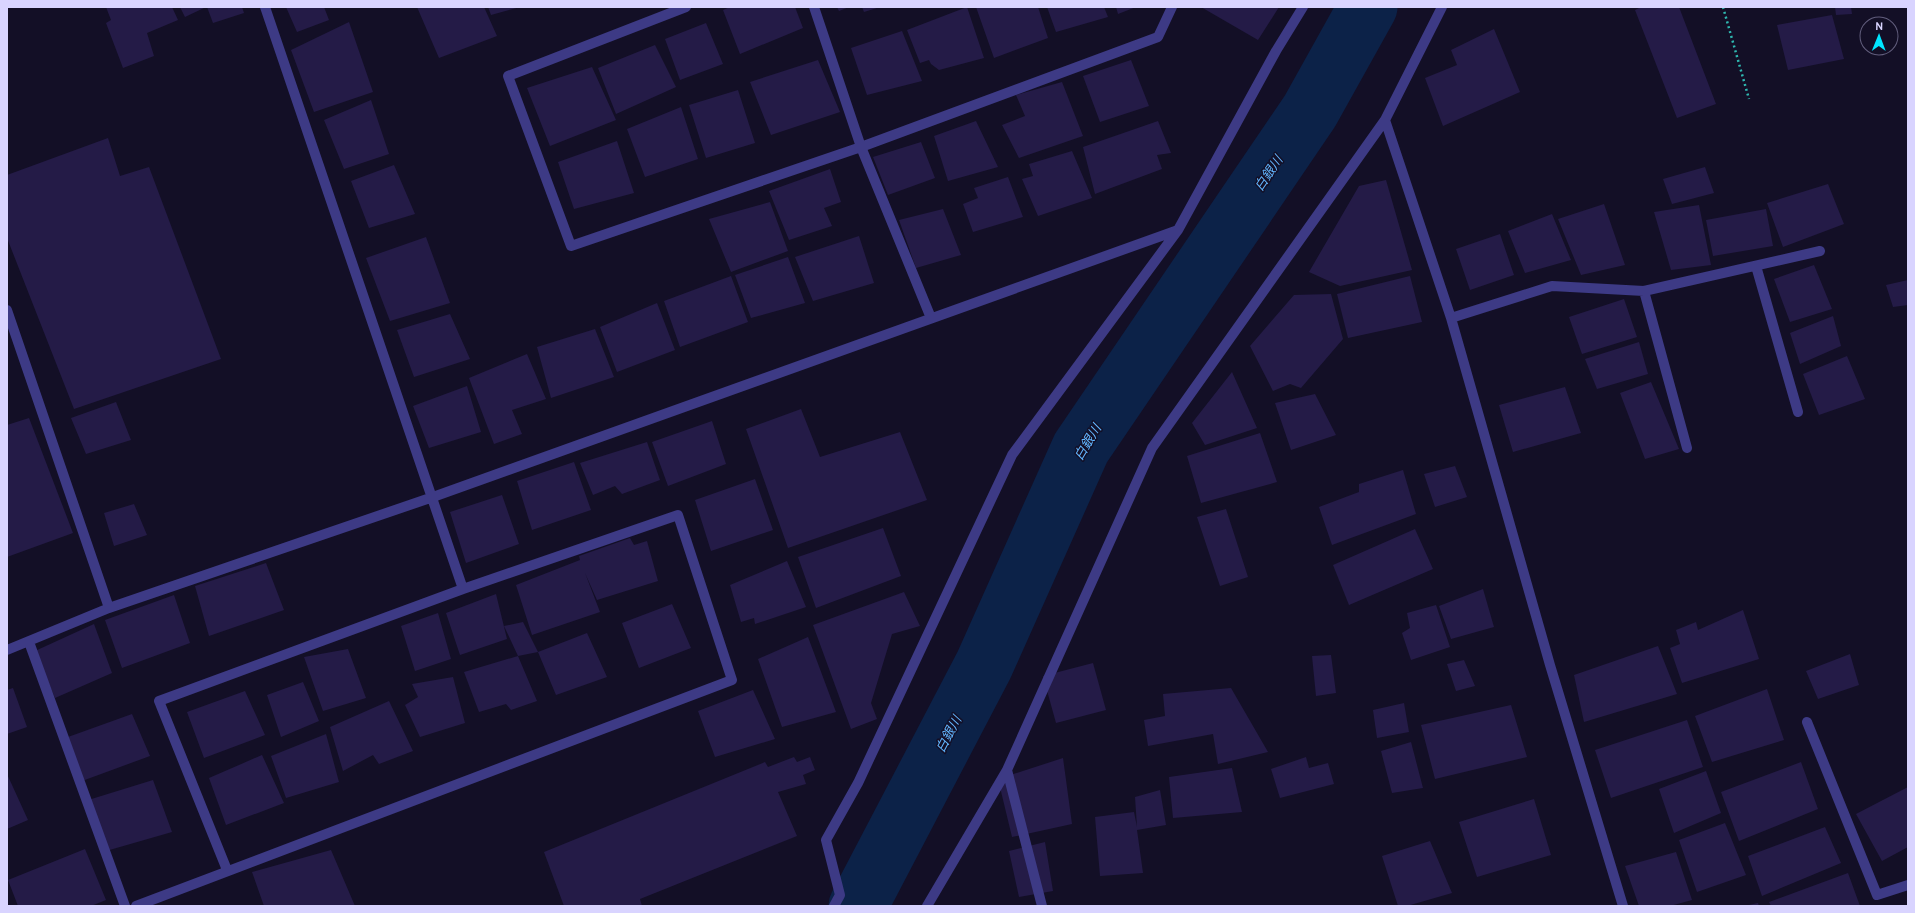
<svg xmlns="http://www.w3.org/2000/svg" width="1915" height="913" font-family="Cabin,'Noto Sans JP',sans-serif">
  <rect width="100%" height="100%" fill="#130f26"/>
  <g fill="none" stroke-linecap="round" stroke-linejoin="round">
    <path stroke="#0c2248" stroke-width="59" d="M858,906L984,665L1081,448L1310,111L1368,7"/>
  </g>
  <path fill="#241b47" d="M106,7H172L178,20L147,33L154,56L123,68L106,23L111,20Z
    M180,7H206L185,17Z
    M207,7H242L244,13L213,23Z
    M286,7H324L329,20L297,32Z
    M417,7H484L497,36L439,58Z
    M488,7H520L491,15Z
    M730,7H795L803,28L740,54L723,10Z
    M837,7H849L839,11Z
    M862,7H880L864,12Z
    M967,7L984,58L939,70L931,64L929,60L920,63L907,30Z
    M976,7H1038L1048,38L994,58Z
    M1047,7H1104L1108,17L1056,32Z
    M1116,7H1136L1118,14Z
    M1201,7H1279L1258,40Z
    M1641,7H1679L1716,104L1677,118L1635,10Z
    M1835,7H1851L1852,14L1836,15Z
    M1832,15L1844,59L1788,70L1777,25Z
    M349,22L373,92L314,112L291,50Z
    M706,23L723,64L680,80L665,39Z
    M1494,29L1520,92L1443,126L1425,78L1457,65L1451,50Z
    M902,31L922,81L867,95L851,48Z
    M655,45L676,87L616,114L598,68Z
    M818,60L840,112L771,135L750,82Z
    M1131,60L1149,106L1100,122L1083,76Z
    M592,67L616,120L550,146L527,88Z
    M1062,82L1083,136L1019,158L1002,125L1025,116L1016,95Z
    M738,90L755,143L706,158L689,105Z
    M371,100L389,154L344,169L324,120Z
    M681,107L698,159L645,177L627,129Z
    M976,121L998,167L948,181L934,136Z
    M1158,121L1171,153L1157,155L1162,169L1095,194L1083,147Z
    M108,138L120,176L149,167L221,359L74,409L7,238V175Z
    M617,141L634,193L574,209L558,162Z
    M921,142L935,178L888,195L873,157Z
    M1072,151L1092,198L1038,216L1022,179L1033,176L1029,164Z
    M394,165L415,214L369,228L351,181Z
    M1705,167L1714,193L1672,204L1663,179Z
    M830,169L841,202L824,208L832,226L789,240L769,191Z
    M1008,177L1023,217L973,232L963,204L978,198L974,188Z
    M1386,180L1412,270L1340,286L1309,272L1359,186Z
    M1828,184L1844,224L1783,247L1767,203Z
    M770,202L788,251L731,272L709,219Z
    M1604,204L1625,265L1581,275L1558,219Z
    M1699,205L1711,265L1671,270L1654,212Z
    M943,209L961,255L916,268L899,220Z
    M1766,209L1773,246L1713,256L1706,220Z
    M1552,214L1571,260L1525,273L1508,231Z
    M1500,234L1514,275L1470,290L1456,249Z
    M859,236L874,283L813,301L795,257Z
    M426,237L450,303L390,321L366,258Z
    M788,257L805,303L751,318L735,275Z
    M1814,265L1832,309L1790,322L1774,279Z
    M731,276L748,322L680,347L664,301Z
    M1410,276L1422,322L1348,338L1337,294Z
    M1908,280V305L1893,307L1886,285Z
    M1331,294L1343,339L1301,388L1290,384L1273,391L1250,346L1294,295Z
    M1624,299L1637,337L1582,354L1569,317Z
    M657,303L675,350L617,372L600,327Z
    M450,314L470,359L414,377L397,330Z
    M1833,316L1841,346L1800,364L1790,333Z
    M595,329L614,377L551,398L537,347Z
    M1639,342L1648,374L1597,389L1585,359Z
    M527,354L546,399L512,410L522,434L494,444L469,378Z
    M1847,356L1865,399L1819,415L1803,374Z
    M1232,372L1257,428L1205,445L1192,423Z
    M1651,382L1679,449L1645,459L1620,393Z
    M467,386L481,432L429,448L413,406Z
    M1565,387L1581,433L1513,452L1499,405Z
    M1315,394L1336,435L1291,450L1275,403Z
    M116,402L131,440L86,454L71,418Z
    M801,409L820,457L900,432L927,500L788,548L746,429Z
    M29,418L73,533L7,557V425Z
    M712,421L726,464L668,486L652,442Z
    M1260,433L1277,482L1201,503L1187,456Z
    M647,442L660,480L622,494L615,486L593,495L580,463Z
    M574,462L591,510L532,530L517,481Z
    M1455,466L1467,497L1435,507L1424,474Z
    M1403,470L1416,514L1332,545L1319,507L1359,492V484Z
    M755,479L773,530L711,551L695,500Z
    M502,495L519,544L466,563L450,512Z
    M134,504L147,535L114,546L104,513Z
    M1226,509L1248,577L1220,586L1197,517Z
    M883,528L901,576L816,608L798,557Z
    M1415,529L1433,569L1349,605L1333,565Z
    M630,538L634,545L647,541L658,581L597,600L585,573L600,612L532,635L516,585L580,560L579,556Z
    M787,561L806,607L755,624L754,618L741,622L730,585Z
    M266,563L284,610L209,636L195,586Z
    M1483,589L1494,627L1451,639L1439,606Z
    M904,592L920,626L892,634L871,703L877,719L851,729L813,625Z
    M496,594L507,639L460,655L446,613Z
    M174,595L190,643L122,668L105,620Z
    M672,604L691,648L639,668L622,623Z
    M1436,605L1450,647L1411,660L1402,633L1410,628L1407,613Z
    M1743,610L1759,659L1682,683L1670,648L1680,644L1676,630L1696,622L1698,630Z
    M438,613L451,659L415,671L401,626Z
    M523,622L538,652L518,656L504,626Z
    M94,624L112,673L55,698L35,651Z
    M587,633L607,677L556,695L538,652Z
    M808,637L836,712L782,727L758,659Z
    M1658,646L1677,694L1584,722L1574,675Z
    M348,649L366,698L323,711L304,657Z
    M1850,654L1859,685L1818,699L1806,671Z
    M1331,655L1336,693L1316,696L1312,656Z
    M518,656L537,701L511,710L506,704L479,712L464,672Z
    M1464,660L1475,686L1456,691L1447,664Z
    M1093,663L1106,710L1056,723L1043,676Z
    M453,677L465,723L420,737L405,705L418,697L412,684Z
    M303,682L319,721L281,737L267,695Z
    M13,688L27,727L7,734V690Z
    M1231,688L1268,752L1218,764L1213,734L1148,746L1144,720L1165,716L1163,694Z
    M1767,689L1784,740L1712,762L1695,716Z
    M753,690L775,739L715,757L698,711Z
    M245,691L265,735L204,758L187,712Z
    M389,701L413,751L379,764L373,755L343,771L330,727Z
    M1404,703L1409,732L1377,738L1373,710Z
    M1511,705L1527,757L1435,779L1421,725Z
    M132,714L150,756L82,781L68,737Z
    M1687,720L1703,767L1611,798L1595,750Z
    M326,734L339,782L286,798L271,756Z
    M1411,742L1423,788L1392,793L1381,751Z
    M262,755L284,803L226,825L209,778Z
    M794,757L797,762L810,757L815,770L803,775L806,784L778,792L797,836L640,899L642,906H564L544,852L765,762L768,767Z
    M1306,757L1309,768L1328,763L1334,784L1280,798L1271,769Z
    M1063,758L1072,824L1012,837L998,779Z
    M1801,762L1818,809L1739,841L1721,792Z
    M1232,768L1242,812L1173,818L1169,777Z
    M1706,771L1721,813L1674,833L1659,789Z
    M7,774L28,820L7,829Z
    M153,780L172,832L106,851L85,801Z
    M1908,787V847L1882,861L1856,814Z
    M1160,790L1166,825L1137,830L1143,873L1100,876L1095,817L1134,812L1137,827L1135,797Z
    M1534,799L1551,855L1477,877L1459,822Z
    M1725,823L1746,875L1697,892L1679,840Z
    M1825,827L1841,863L1762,896L1748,856Z
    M1430,841L1452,893L1407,906H1398L1382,856Z
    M1045,842L1053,891L1019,897L1009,851Z
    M85,849L106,900L91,906H18L8,880Z
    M331,850L355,906H264L252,872Z
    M1676,852L1692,900L1670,906H1639L1625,866Z
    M1848,873L1860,906H1771L1769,902Z
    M1758,903L1759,906H1749V905Z"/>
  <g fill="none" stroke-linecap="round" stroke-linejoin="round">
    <path stroke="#2fb8b0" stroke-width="2.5" stroke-dasharray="2 3" stroke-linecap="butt" d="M1723,7L1749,99"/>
    <path stroke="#3d3a85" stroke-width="10" d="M686,7L508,76L571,246L861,147L1158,37L1172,7
      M814,7L861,147L931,318
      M1385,120L1451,318L1552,286L1644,291L1820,251
      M1756,266L1798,412
      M1644,291L1687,448
      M7,310L109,608
      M1451,318L1550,665L1623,906
      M29,642L125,906
      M7,650L109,608L433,497L1178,230
      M1807,722L1877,895L1908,885
      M1007,770L1042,906
      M227,870L159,701L463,589
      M136,906L732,680L678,515L463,589L265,7
      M834,906L840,895L826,840L858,783L1012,455L1178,230L1276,51L1303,7
      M927,906L1007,770L1152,448L1385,120L1442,7"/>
  </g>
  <g text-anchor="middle" stroke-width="3" stroke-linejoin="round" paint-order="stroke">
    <g font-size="13" font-style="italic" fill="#62b6ff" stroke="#130f26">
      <text transform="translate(1268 173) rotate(-56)" y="5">白銀川</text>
      <text transform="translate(1087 442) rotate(-59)" y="5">白銀川</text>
      <text transform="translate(948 734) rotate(-62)" y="5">白銀川</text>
    </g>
  </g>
  <rect width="1915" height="913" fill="none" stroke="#d9d4ff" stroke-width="16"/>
  <g transform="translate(1879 36) rotate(1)"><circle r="19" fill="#130f26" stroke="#625e7d"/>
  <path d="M0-3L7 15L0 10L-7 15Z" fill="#00e5ff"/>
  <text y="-6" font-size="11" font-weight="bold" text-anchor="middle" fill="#d9d4ff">N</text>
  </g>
</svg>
